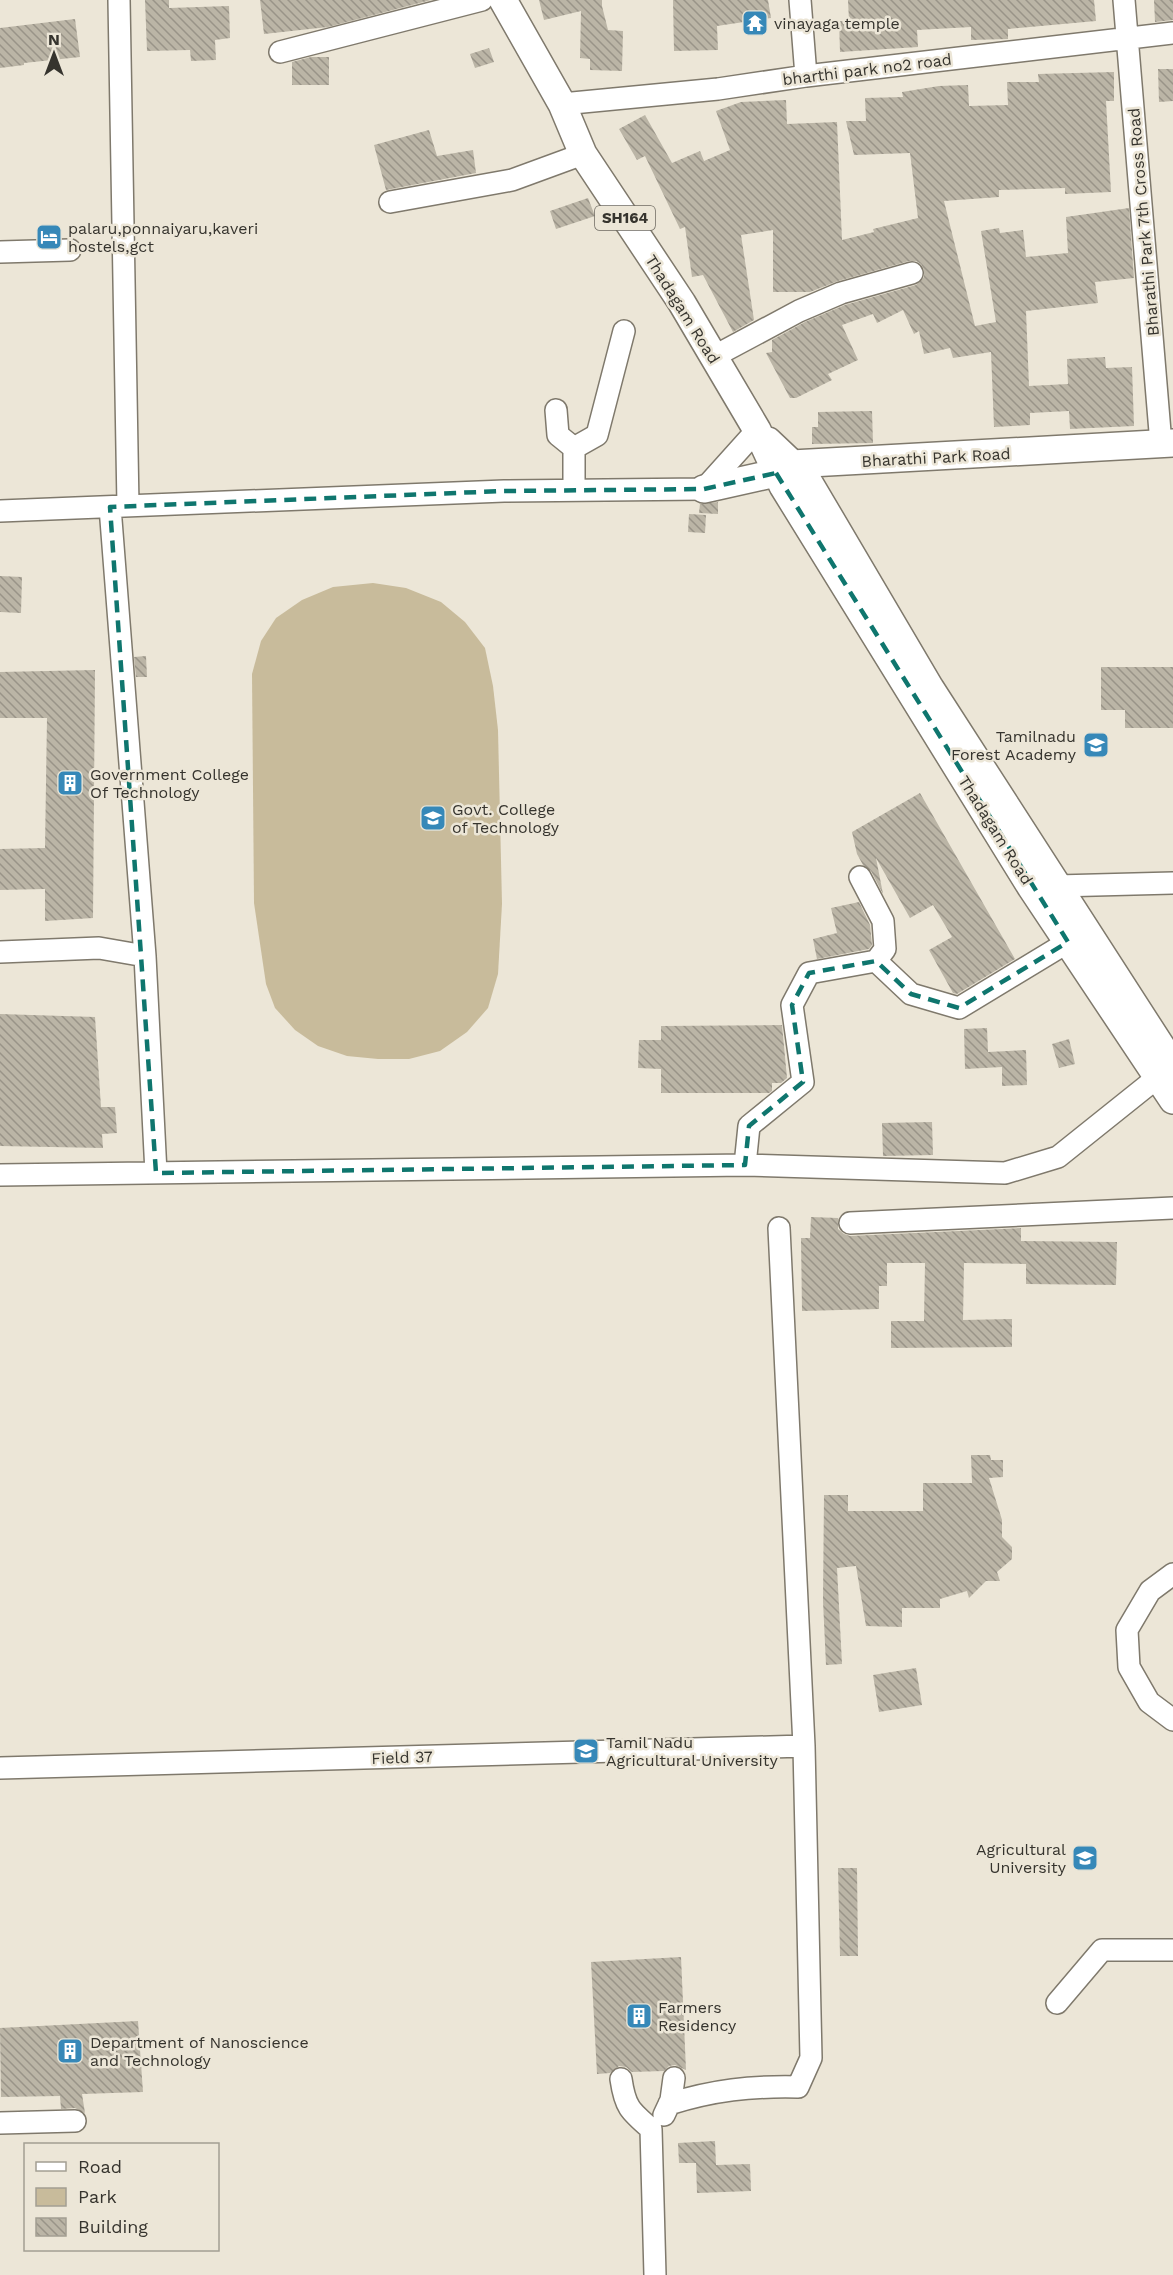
<svg xmlns="http://www.w3.org/2000/svg" width="1173" height="2275" font-family="'Work Sans',sans-serif">
  <defs>
    <pattern id="building-back-hatch" width="6" height="6" patternUnits="userSpaceOnUse" patternTransform="scale(1.5)"><rect width="6" height="6" fill="#bbb5a6"/><path d="M-1 5l2 2M0 0l6 6M5-1l2 2" fill="none" stroke="#999488"/></pattern>
  </defs>
  <rect width="100%" height="100%" fill="#ece6d7"/>
  <path fill="#c8bb9b" d="M373,583L406,588L441,602L465,622L485,648L493,686L498,730L502,904L498,974L488,1008L467,1032L440,1051L409,1059H378L347,1056L318,1046L295,1030L275,1008L266,984L254,903L252,674L261,641L276,618L302,600L333,587Z"/>
  <path fill="url(#building-back-hatch)" d="M145,0H169V8L229,6L230,38L215,40L216,60L191,61L190,50L147,51Z
    M260,0H431L328,27L264,34Z
    M539,0H602V6L608,30L623,31L622,71L590,70V59L580,58L581,11L544,20Z
    M673,0H768L771,18L717,26L718,50L674,51Z
    M848,0H1094L1096,21L1008,29V39L971,40V27L917,30L918,47L840,52L839,21H849Z
    M1154,0H1173V20L1155,22Z
    M75,19L80,57L24,63V65L0,68V28Z
    M489,48L494,62L475,68L470,54Z
    M311,57H329V85H292V62Z
    M1158,69H1173V101L1159,102Z
    M1114,72V101H1106L1111,192L1065,194V188L999,190V197L944,201L975,326L996,322L981,231L999,228L1000,233L1023,230L1026,257L1068,253L1066,217L1129,208L1134,278L1095,282L1098,303L1026,311L1029,386L1068,384L1067,359L1105,357L1106,368L1132,367L1134,426L1070,429L1069,411L1030,413V425L994,427L991,352L953,358L950,348L924,354L919,331L914,334L903,310L877,323L873,314L842,325L858,360L828,374L832,380L796,398H790L766,353L772,352V340L805,322L845,305L916,285L924,277V270L921,264L916,261H909L838,281L810,292H773V230L741,235L754,320L733,332L703,275L692,277L685,227L680,229L645,156L637,160L619,129L645,115L672,163L700,151L704,161L730,150L716,111L741,102L786,100L787,124L837,122L842,240L874,232L873,229L918,218L910,153L854,155L846,121H866L865,98L903,97L902,92L939,86L968,85L969,106L1008,105L1007,82H1039L1038,74Z
    M429,130L437,156L473,150L476,173L386,190L374,145Z
    M588,198L595,216L556,229L550,211Z
    M872,411L873,443L812,444V427H818V412Z
    M718,502V514L699,513L700,504Z
    M689,514L706,515L705,533L688,532Z
    M0,576L22,577L21,613L0,612Z
    M146,656L147,677H136L134,657Z
    M1101,667H1173V728H1125V710H1101Z
    M95,670L93,918L45,921V889L0,890V849L45,848L47,718H0V672Z
    M920,793L1015,959L957,994L953,993L929,950L952,937L933,905L910,918L876,858L883,894L871,871L863,865L857,854L852,832Z
    M859,902L870,925L872,945L869,949L817,959L813,939L837,933L831,908Z
    M0,1014L95,1017L101,1107H115L117,1133L102,1134L103,1148L0,1146Z
    M782,1025L787,1078L781,1083H772V1091L769,1093H661V1069L638,1068L639,1040H661V1026Z
    M987,1028L988,1052L1026,1050L1027,1085L1002,1086V1067L965,1069L964,1029Z
    M1069,1039L1075,1064L1059,1068L1052,1044Z
    M932,1122L933,1155L883,1156L882,1123Z
    M811,1217L838,1218V1229L844,1234L850,1236L1021,1228V1241L1117,1242L1116,1285L1026,1284V1264L964,1263L963,1320L1012,1319V1347L891,1348V1321H924L925,1263H887V1286H879V1309L802,1311L801,1238H810Z
    M971,1455H990L991,1460H1003V1477L989,1478L1002,1520V1537L1012,1547V1559L997,1572L1000,1581H986L969,1598L967,1591L940,1599V1608H902V1627L866,1626L856,1566L837,1568L842,1664L826,1665L823,1601L824,1495H848V1511H923V1483H972Z
    M916,1668L922,1705L879,1712L873,1675Z
    M838,1868H857L858,1956H840Z
    M681,1957L686,2070L675,2065L669,2066L664,2071L632,2072L626,2067L619,2066L610,2073L597,2074L591,1962Z
    M138,2021L143,2092L82,2094L85,2113L75,2108L61,2109L60,2096L1,2097L0,2028Z
    M715,2141L716,2165L750,2164L751,2191L697,2193L696,2163H679L678,2143Z"/>
  <g fill="none" stroke-linecap="round" stroke-linejoin="round">
    <g stroke="#7f796c" stroke-width="24">
      <path id="minor" d="M119,0L128,506
        M800,0L806,76
        M1124,0L1161,444
        M280,52L482,0
        M562,104L718,89L806,76L1173,33
        M390,202L512,180L583,154
        M0,252L70,250
        M713,357L799,311L841,293L912,273
        M556,410L558,435L574,448L597,435L624,331
        M574,490V448
        M0,511L504,491L704,489L757,430
        M860,877L883,921L885,949L876,961L911,994L959,1008L1068,942
        M1057,886L1173,883
        M0,952L99,948L145,956L110,507
        M145,956L156,1173
        M745,1165L749,1126L803,1082L792,1005L809,973L876,961
        M0,1175L745,1165L1005,1173L1058,1157L1158,1077
        M850,1223L1173,1208
        M1173,1574L1150,1591L1127,1630L1129,1667L1149,1702L1173,1720
        M0,1768L804,1746
        M1057,2003L1102,1950H1173
        M621,2079C625,2107 630,2111 651,2129L655,2275
        M669,2104C714,2090 750,2086 798,2087L811,2058L804,1746L779,1228
        M664,2115L671,2100L674,2078
        M0,2123L75,2121"/>
    </g>
    <g stroke="#7f796c" stroke-width="30">
      <path id="major" d="M503,0L562,104L583,154L682,303L757,430L783,486L1031,887L1173,1100
        M768,441L805,476L930,688L1173,1065
        M704,489L776,473L792,464L1173,443"/>
    </g>
    <use href="#minor" stroke="#fff" stroke-width="21"/>
    <use href="#major" stroke="#fff" stroke-width="27"/>
  </g>
  <path fill="none" stroke="#0f766e" stroke-width="4.5" stroke-dasharray="12 8" stroke-linejoin="round" d="M776,473L1068,942L959,1008L911,994L876,961L809,973L792,1005L803,1082L749,1126L745,1165L156,1173L110,507L504,491L704,489Z"/>
  <defs>
    <g id="temple-square" transform="scale(1.35)"><rect x="-9" y="-9" width="18" height="18" rx="4" fill="#3688b8" stroke="#ece6d7"/><path d="M0-6L5-2H3V0L6.5 2.5H4V6H1.5V3h-3V6H-4V2.5H-6.5L-3 0V-2H-5Z" fill="#fff"/></g>
    <g id="hotel-square" transform="scale(1.35)"><rect x="-9" y="-9" width="18" height="18" rx="4" fill="#3688b8" stroke="#ece6d7"/><path d="M-6-4.5h1.5V1H6V5H4.5V3h-9V5H-6ZM-4 0a1.8 1.8 0 1 1 3.6 0ZM.5 0V-2.5h3Q6-2.5 6 0Z" fill="#fff"/></g>
    <g id="university-square" transform="scale(1.35)"><rect x="-9" y="-9" width="18" height="18" rx="4" fill="#3688b8" stroke="#ece6d7"/><path d="M0-5L7-2L0 1L-7-2ZM-4 1L0 2.5L4 1V4Q0 6-4 4Z" fill="#fff"/></g>
    <g id="building-square" transform="scale(1.35)"><rect x="-9" y="-9" width="18" height="18" rx="4" fill="#3688b8" stroke="#ece6d7"/><path d="M-4-6H4V6H1V3H-1V6H-4ZM-2.5-4.3h1.7v1.8h-1.7ZM.8-4.3h1.7v1.8H.8ZM-2.5-1h1.7V.8h-1.7ZM.8-1h1.7V.8H.8Z" fill="#fff"/></g>
  </defs>
  <g fill-rule="evenodd">
    <use href="#temple-square" x="755" y="23"/>
    <use href="#hotel-square" x="49" y="237"/>
    <use href="#university-square" x="1096" y="745"/>
    <use href="#building-square" x="70" y="783"/>
    <use href="#university-square" x="433" y="818"/>
    <use href="#university-square" x="586" y="1751"/>
    <use href="#university-square" x="1085" y="1858"/>
    <use href="#building-square" x="639" y="2016"/>
    <use href="#building-square" x="70" y="2051"/>
  </g>
  <g text-anchor="middle" stroke-width="5" stroke-linejoin="round" paint-order="stroke">
    <rect fill="#ece6d7" stroke="#6d6961" stroke-width="1.5" x="595" y="206" width="60" height="24" rx="4.5"/>
    <g font-size="15" font-weight="bold" fill="#36342e">
      <text x="625" y="223">SH164</text>
    </g>
    <g font-size="16" fill="#36342e" stroke="#ece6d7" text-anchor="start">
      <text x="774" y="29">vinayaga temple</text>
      <text x="68" y="234">palaru,ponnaiyaru,kaveri<tspan x="68" dy="18">hostels,gct</tspan></text>
      <text x="1076" y="742" text-anchor="end">Tamilnadu<tspan x="1076" dy="18">Forest Academy</tspan></text>
      <text x="90" y="780">Government College<tspan x="90" dy="18">Of Technology</tspan></text>
      <text x="452" y="815">Govt. College<tspan x="452" dy="18">of Technology</tspan></text>
      <text x="606" y="1748">Tamil Nadu<tspan x="606" dy="18">Agricultural University</tspan></text>
      <text x="1066" y="1855" text-anchor="end">Agricultural<tspan x="1066" dy="18">University</tspan></text>
      <text x="658" y="2013">Farmers<tspan x="658" dy="18">Residency</tspan></text>
      <text x="90" y="2048">Department of Nanoscience<tspan x="90" dy="18">and Technology</tspan></text>
    </g>
    <g font-size="16" fill="#36342e" stroke="#ece6d7">
      <text transform="translate(867 69) rotate(-7)" y="6">bharthi park no2 road</text>
      <text transform="translate(1143 222) rotate(-95)" y="6">Bharathi Park 7th Cross Road</text>
      <text transform="translate(683 309) rotate(58)" y="6">Thadagam Road</text>
      <text transform="translate(936 457) rotate(-3)" y="6">Bharathi Park Road</text>
      <text transform="translate(996 830) rotate(58)" y="6">Thadagam Road</text>
      <text transform="translate(402 1757) rotate(-2)" y="6">Field 37</text>
    </g>
  </g>
  <rect x="24" y="2143" width="195" height="108" fill="#ece6d7" stroke="#a39f93" stroke-width="1.5"/>
  <rect x="36" y="2162" width="30" height="9" fill="#ffffff" stroke="#a39f93" stroke-width="1.5"/>
  <text x="78" y="2173" font-size="18" fill="#36342e">Road</text>
  <rect x="36" y="2188" width="30" height="18" fill="#c8bb9b" stroke="#a39f93" stroke-width="1.5"/>
  <text x="78" y="2203" font-size="18" fill="#36342e">Park</text>
  <rect x="36" y="2218" width="30" height="18" fill="url(#building-back-hatch)" stroke="#a39f93" stroke-width="1.5"/>
  <text x="78" y="2233" font-size="18" fill="#36342e">Building</text>
  <g transform="translate(54 54)" stroke="#ece6d7" stroke-width="4.5" paint-order="stroke">
  <path d="M0-4.5L10 22L0 15L-10 22Z" fill="#36342e"/>
  <text y="-9" font-size="16" font-weight="bold" text-anchor="middle" fill="#36342e">N</text>
  </g>
</svg>
